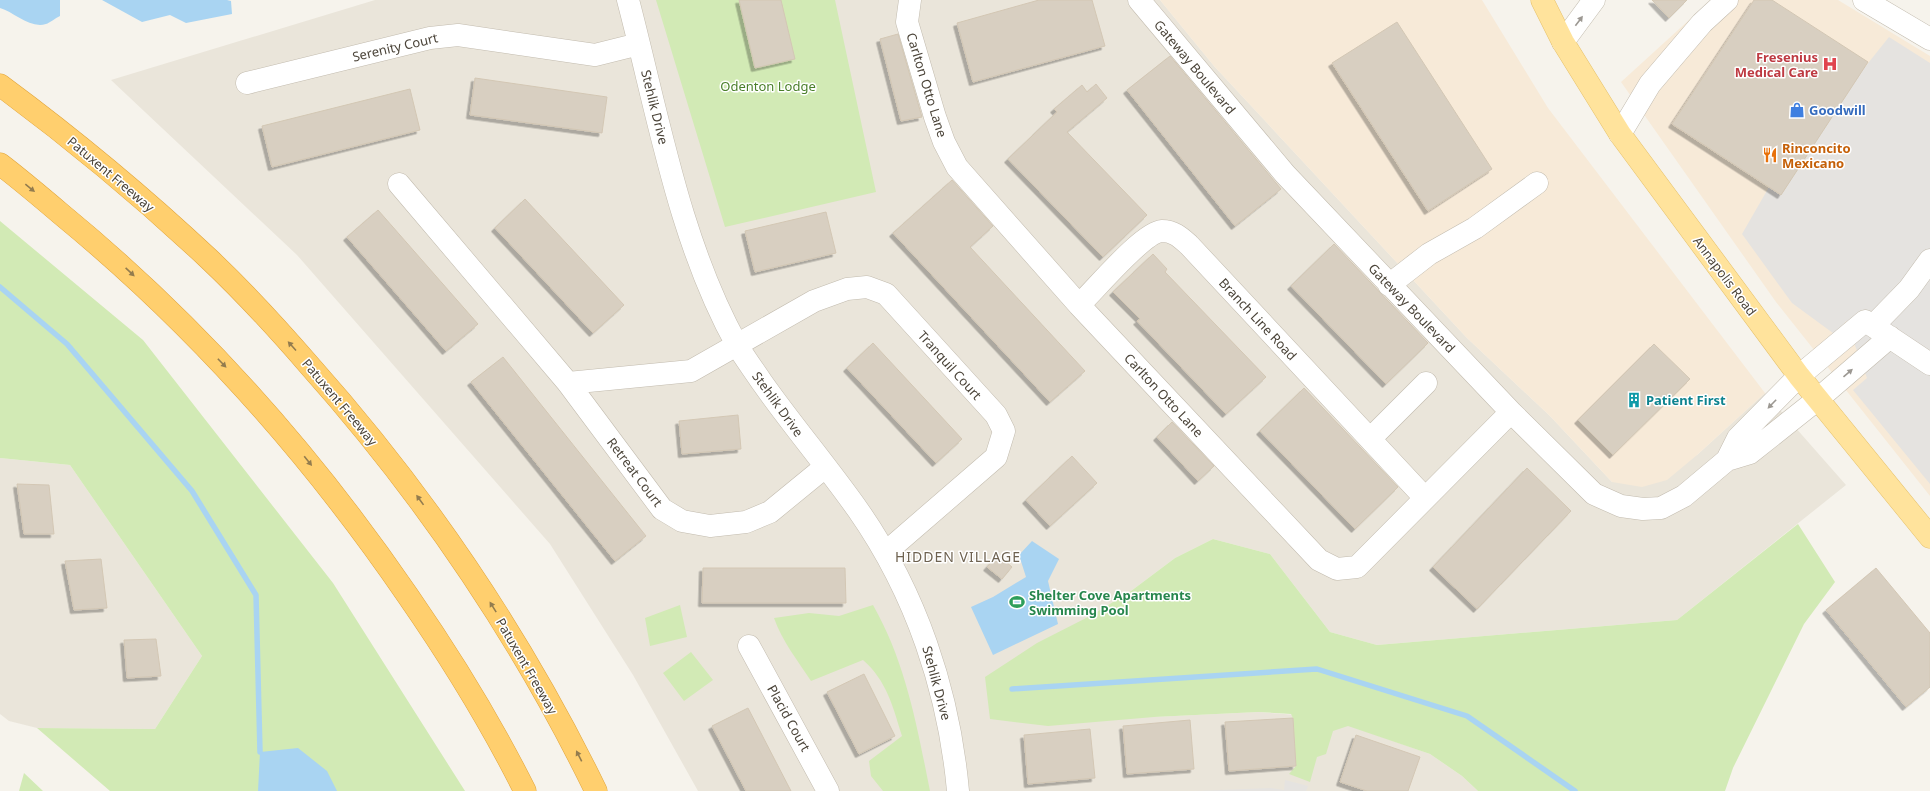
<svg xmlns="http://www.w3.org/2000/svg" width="1930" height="791" font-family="'Noto Sans',sans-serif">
  <defs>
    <filter id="shadow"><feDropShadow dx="-3.5" dy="3.5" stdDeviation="0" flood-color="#0004"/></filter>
  </defs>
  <rect width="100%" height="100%" fill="#f6f3ec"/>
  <path fill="#eae5da" d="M375,0H1160L1214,66L1467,338L1550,416L1612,482L1697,455L1765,393L1846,485L1677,620L1377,645L1330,632L1270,554L1213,539L1175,558L1131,591L1090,616L1154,717L1258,712L1325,717L1430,754L1462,776L1478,791H698L633,675L550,544L297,255L111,80Z
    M0,458L70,465L202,656L155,729L37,728L9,721L0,714Z"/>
  <path fill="#f7ead8" d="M1160,0H1482L1548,108L1765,393L1697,455L1667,480L1642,487L1612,482L1550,416L1467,338L1214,66Z
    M1711,0H1838L1930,56V496L1776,302L1621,82Z"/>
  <path fill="#d2eab5" d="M656,0H835L876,192L725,227Z
    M0,221L143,340L333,583L465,791H110L37,728L155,729L202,656L70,465L0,458Z
    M1798,524L1835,582L1804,624L1733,768L1725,791H1478L1462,776L1430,754L1348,726L1333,731L1326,754L1317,757L1310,782L1289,774L1296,766L1293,718L1291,714L1258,712L1154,717L1048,726L990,719L985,677L1037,643L1090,616L1131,591L1175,558L1213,539L1270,554L1330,632L1377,645L1677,620Z
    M680,605L687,637L650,646L645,618Z
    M873,605C906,663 917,726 930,791H883L871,776L869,761L902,736C893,707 887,681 863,660L811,681C798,661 782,641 774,618L809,613L839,616Z
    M691,652L713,680L684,701L663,673Z
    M24,773L43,791H19Z"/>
  <path fill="#e5e3e0" d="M1889,37L1930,63V484L1853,390L1867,378L1846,321L1837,336L1792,303L1742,234L1769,187Z
    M1285,780L1308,786L1306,791H1194L1271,788L1284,790Z"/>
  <path fill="#a9d4f2" d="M0,0H60V16C55,18 50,23 46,24C30,29 14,12 0,8Z
    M102,0H227L231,1L232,14L186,23L170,15L142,22Z
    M1032,541L1059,559L1048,581L1058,624L993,655L971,607L993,597L1026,577L1019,555Z
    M298,748L327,771L337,791H258L260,752Z"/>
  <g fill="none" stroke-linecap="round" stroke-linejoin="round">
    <path stroke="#a9d4f2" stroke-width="5.5" d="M0,287L67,344L192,491L256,595L260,752
      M1012,689L1317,669L1467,716L1575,791"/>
  </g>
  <path fill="#d8cfc1" stroke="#d3c7b4" filter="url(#shadow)" d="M739,0H781L795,59L755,68Z
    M1039,0H1092L1105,46L973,82L957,23Z
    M1652,0H1687L1669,18Z
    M1754,0H1772L1868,62L1781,195L1672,124Z
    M1397,22L1492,169L1428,211L1332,63Z
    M898,34L922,117L901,121L880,39Z
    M1170,56L1281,189L1235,226L1127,90Z
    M475,78L607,97L602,133L470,115Z
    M1096,84L1107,98L1067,132L1147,215L1103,257L1008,159L1057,112L1054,109L1082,85L1087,92Z
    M410,89L420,130L272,167L262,126Z
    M952,180L993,226L970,247L1085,371L1050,402L893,233Z
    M525,199L624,305L593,333L495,228Z
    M378,210L478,324L446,351L347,237Z
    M826,212L836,253L755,272L745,231Z
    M1334,244L1428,343L1386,384L1291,286Z
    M1153,254L1167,269L1165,272L1266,377L1226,414L1137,321L1140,319L1113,292Z
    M873,343L962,439L936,463L847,368Z
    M1654,344L1690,379L1613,455L1578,420Z
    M503,357L646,536L615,561L471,382Z
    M1304,388L1398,487L1355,529L1260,431Z
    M738,415L741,449L682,454L679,421Z
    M1172,422L1214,466L1198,481L1157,437Z
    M1072,456L1097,483L1050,526L1026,500Z
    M1527,468L1571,511L1477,609L1433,567Z
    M17,484L49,485L54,534H24Z
    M998,555L1012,567L1002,579L987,567Z
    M101,559L107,608L74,610L65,561Z
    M703,568H845L846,603H702Z
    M1876,568L1930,633V687L1906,707L1826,610Z
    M156,639L161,676L127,678L124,640Z
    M864,674L895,736L859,754L827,692Z
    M748,708L791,791H746L712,726Z
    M1293,718L1296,766L1229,771L1225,722Z
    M1190,720L1194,769L1127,774L1123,726Z
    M1090,729L1095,778L1028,784L1024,735Z
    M1356,735L1420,757L1408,791H1367L1340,782Z"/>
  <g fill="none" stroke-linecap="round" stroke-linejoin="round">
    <g stroke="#c2bbae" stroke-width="23">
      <path id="minor" d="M628,0C658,114 679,241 737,345C744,357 753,369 761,381C792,425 827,466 858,510C916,593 949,691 958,791
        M910,0L907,22L935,117L944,142L957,167L1079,305L1319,560L1337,569L1357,567L1511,412
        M1139,0L1285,174L1511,412L1594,494L1621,506L1643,509L1661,508L1684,496L1727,460L1750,453L1818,399L1890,337
        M1864,0L1930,39
        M1563,42L1594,0
        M247,83L430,38L458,35L595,55L639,44
        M1620,134L1650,84L1702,23L1727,0
        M399,184L568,383L662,509L682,521L710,526L746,522L770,512L825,467
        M1930,260L1909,289L1873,326L1930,364
        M1389,285L1429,254L1475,228L1537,183
        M1079,305C1095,290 1143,232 1162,231C1174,231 1181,238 1189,245L1425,498
        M568,383L691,371L814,301L847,289L867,287L886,294L996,415L1004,431L996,457L885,553
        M1370,439L1426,383
        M1727,460L1738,438L1799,376L1865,321
        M749,646L828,791"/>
    </g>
    <g stroke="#e6c16a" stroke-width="23">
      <path id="major" d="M1542,0L1563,42L1620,134L1799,376L1930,537"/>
    </g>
    <g stroke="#e0a43c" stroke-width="23">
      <path id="highway" d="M0,85C73,139 143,197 209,259C244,292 277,328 309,365C424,494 520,635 596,791
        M0,164C21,180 41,197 61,214C195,324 310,453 408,596C451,658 491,723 525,791"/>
    </g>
    <use href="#minor" stroke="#fff" stroke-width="22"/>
    <use href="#major" stroke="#ffe39c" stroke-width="22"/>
    <use href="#highway" stroke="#ffcf6e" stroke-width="22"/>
  </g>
  <defs><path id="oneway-solid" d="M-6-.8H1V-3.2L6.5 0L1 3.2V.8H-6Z"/></defs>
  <g fill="#9c9892">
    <use href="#oneway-solid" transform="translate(1579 21) rotate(-53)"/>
    <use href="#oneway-solid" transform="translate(1848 373) rotate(-41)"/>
    <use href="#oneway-solid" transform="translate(1772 404) rotate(134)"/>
  </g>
  <g fill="#937c4e">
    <use href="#oneway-solid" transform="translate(30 188) rotate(39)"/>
    <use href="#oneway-solid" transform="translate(130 272) rotate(43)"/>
    <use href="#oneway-solid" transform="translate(292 346) rotate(-132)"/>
    <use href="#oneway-solid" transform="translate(222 363) rotate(46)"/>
    <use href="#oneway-solid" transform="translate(308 461) rotate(51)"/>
    <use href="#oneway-solid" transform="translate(420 500) rotate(-126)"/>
    <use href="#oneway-solid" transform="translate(493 607) rotate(-122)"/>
    <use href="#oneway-solid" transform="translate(579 756) rotate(-117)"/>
  </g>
  <defs>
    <g id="hospital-bare" transform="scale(1.2)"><path d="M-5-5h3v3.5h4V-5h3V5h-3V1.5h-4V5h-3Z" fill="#e0444e" stroke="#fff" stroke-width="2.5" paint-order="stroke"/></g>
    <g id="shop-bare" transform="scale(1.2)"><path d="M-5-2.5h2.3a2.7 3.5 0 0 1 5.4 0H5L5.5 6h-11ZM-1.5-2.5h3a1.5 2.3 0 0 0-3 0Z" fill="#3f7fe0" stroke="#fff" stroke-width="2.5" paint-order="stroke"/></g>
    <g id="restaurant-bare" transform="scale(1.2)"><path d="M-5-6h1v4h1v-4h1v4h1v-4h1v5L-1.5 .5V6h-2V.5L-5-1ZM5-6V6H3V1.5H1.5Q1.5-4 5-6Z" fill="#e8710a" stroke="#fff" stroke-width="2.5" paint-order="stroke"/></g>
    <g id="building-bare" transform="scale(1.2)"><path d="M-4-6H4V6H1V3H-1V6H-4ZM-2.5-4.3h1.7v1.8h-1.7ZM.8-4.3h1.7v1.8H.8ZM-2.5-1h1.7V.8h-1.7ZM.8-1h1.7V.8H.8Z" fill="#0f9aa8" stroke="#fff" stroke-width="2.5" paint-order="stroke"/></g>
    <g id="stadium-bare" transform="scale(1.2)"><path d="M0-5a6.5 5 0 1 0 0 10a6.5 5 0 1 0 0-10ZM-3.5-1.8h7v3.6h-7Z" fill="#2e9e5b" stroke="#fff" stroke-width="2.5" paint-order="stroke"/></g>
  </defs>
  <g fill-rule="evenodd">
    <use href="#hospital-bare" x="1830" y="64"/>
    <use href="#shop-bare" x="1797" y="110"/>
    <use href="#restaurant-bare" x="1770" y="155"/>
    <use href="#building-bare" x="1634" y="400"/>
    <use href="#stadium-bare" x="1017" y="602"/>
  </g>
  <g text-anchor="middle" stroke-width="3" stroke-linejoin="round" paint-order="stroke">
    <g font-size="13" fill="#4b4439" stroke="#fff">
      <text transform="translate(395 47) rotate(-13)" y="5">Serenity Court</text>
      <text transform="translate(1195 67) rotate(50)" y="5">Gateway Boulevard</text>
      <text transform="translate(927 85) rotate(73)" y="5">Carlton Otto Lane</text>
      <text transform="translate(655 107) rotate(76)" y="5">Stehlik Drive</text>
      <text transform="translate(111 174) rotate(40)" y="5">Patuxent Freeway</text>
      <text transform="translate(1725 276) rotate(53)" y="5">Annapolis Road</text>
      <text transform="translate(1412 308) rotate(46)" y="5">Gateway Boulevard</text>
      <text transform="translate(1258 319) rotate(47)" y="5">Branch Line Road</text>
      <text transform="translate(950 365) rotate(48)" y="5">Tranquil Court</text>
      <text transform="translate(1164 395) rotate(47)" y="5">Carlton Otto Lane</text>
      <text transform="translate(340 402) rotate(50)" y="5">Patuxent Freeway</text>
      <text transform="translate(778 404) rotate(54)" y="5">Stehlik Drive</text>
      <text transform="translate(635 472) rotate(53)" y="5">Retreat Court</text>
      <text transform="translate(527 666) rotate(60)" y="5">Patuxent Freeway</text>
      <text transform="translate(937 683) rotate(75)" y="5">Stehlik Drive</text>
      <text transform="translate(789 718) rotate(61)" y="5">Placid Court</text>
    </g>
    <g font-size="13" font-weight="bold" fill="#be3a42" stroke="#fff" text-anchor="end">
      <text x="1818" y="62">Fresenius<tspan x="1818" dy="15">Medical Care</tspan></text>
    </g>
    <g font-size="13" fill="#4a7f2a" stroke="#fff">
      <text x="768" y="91">Odenton Lodge</text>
    </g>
    <g font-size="13" font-weight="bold" fill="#366cbe" stroke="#fff" text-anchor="start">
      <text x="1809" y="115">Goodwill</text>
    </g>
    <g font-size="13" font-weight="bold" fill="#c56008" stroke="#fff" text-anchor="start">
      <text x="1782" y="153">Rinconcito<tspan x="1782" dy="15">Mexicano</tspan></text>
    </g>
    <g font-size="13" font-weight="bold" fill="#0d838f" stroke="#fff" text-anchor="start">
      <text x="1646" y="405">Patient First</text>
    </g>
    <g font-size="13" font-weight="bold" fill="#27864d" stroke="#fff" text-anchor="start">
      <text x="1029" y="600">Shelter Cove Apartments<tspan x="1029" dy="15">Swimming Pool</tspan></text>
    </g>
    <g font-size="14" letter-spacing="1" fill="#6e6250" stroke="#fff">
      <text x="958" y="562">HIDDEN VILLAGE</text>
    </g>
  </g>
</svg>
